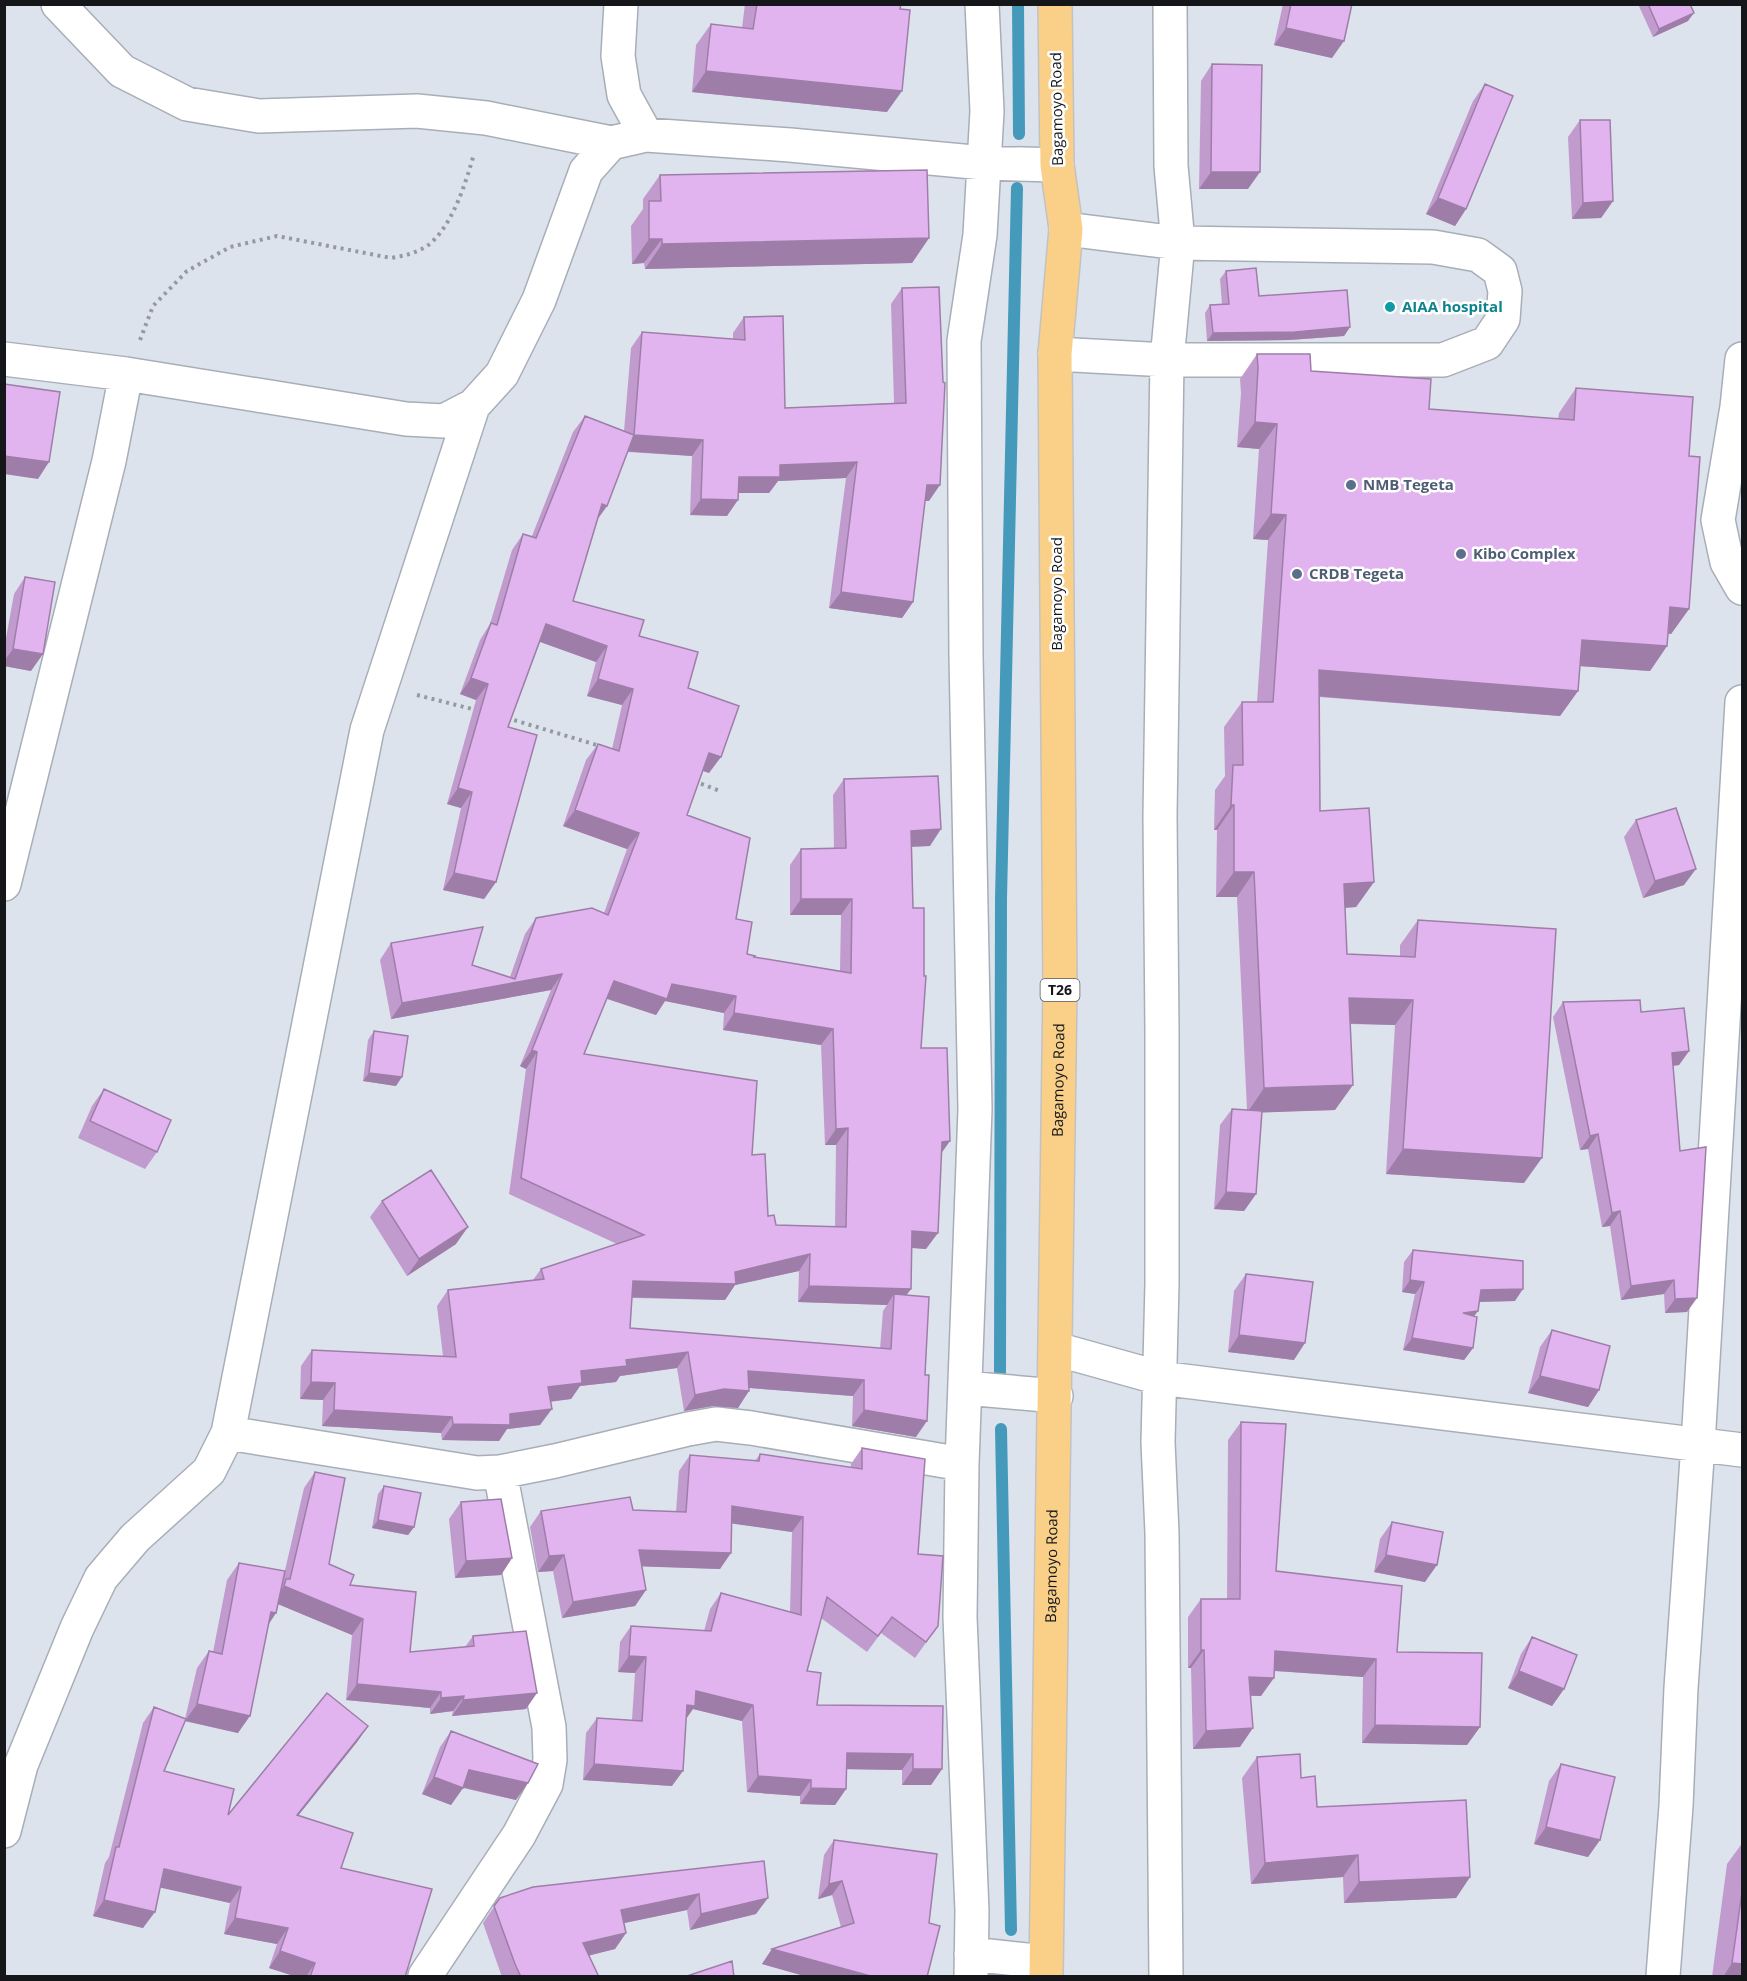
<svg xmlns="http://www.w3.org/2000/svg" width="1747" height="1981" font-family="'Open Sans',sans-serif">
  <rect width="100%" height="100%" fill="#dce3ec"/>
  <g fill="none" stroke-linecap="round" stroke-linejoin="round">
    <path stroke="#459abb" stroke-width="12" d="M1018,4L1019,134
      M1000,1372L1001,899L1017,188
      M1001,1429L1011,1930"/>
    <g stroke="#a8aeb7" stroke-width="36">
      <path id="minor" d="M58,4L122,71L187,104L259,116L417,111L486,118L611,143
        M621,4L618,56L624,95L646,135
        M1055,354L1167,360H1443L1487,343L1503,319L1505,291L1500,271L1478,255L1433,247L1178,243L1066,229
        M4,359L126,374L406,419L444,421L473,406L502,374L539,300L586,171L611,143L646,135L790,145L984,163L1057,165
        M1742,359L1737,407L1718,520L1727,562L1742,588
        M4,884L109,461L126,374
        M1056,1349L1160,1378L1742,1450
        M965,1388L1056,1396
        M228,1433L477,1473L500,1472L555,1461L688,1429L716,1424L751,1428L962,1464
        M4,1831L21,1765L77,1628L101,1578L135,1538L209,1471L228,1433L367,730L473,406
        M971,1954L1045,1962
        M425,1976L519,1835L546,1784L550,1760L549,1727L500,1472
        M971,1976L972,1911L960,1617L962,1464L975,1109L966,656L964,341L980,235L987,111L982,4
        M1166,1976L1162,1533L1158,1442L1162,1284V1031L1160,816L1167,360L1178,243L1171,166L1170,4
        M1663,1976L1676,1806L1681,1688L1698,1444L1742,702"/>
    </g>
    <g stroke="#c2c2c3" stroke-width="36">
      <g id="highway">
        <path id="s1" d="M1046,1976L1060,987L1055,354L1066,229L1057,165L1055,4"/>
      </g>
    </g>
    <path stroke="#959aa1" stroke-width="4" stroke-dasharray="3 4.5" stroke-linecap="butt" d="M140,340L153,306L187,271L230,247L277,236L391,258C404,256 416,253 427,246C452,228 466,182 474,154
      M417,695L476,710
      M507,718L600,746
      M694,781L720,791"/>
    <use href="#minor" stroke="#fff" stroke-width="33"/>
    <use href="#highway" stroke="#fad088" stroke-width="33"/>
  </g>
  <path fill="#c29bce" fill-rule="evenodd" d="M745,4H901L887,112L692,92L696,45L711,24L742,28Z
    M1283,4H1352L1332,58L1274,45Z
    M1638,4H1690L1688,21L1653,37Z
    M1212,64L1248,189H1199L1201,81Z
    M1485,84L1466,209L1455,226L1426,214L1473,101Z
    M1580,120L1613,201L1601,218L1572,219L1568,137Z
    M660,175L929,238L912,263L645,269L644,263L632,264L631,226L643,209V199Z
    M1226,271L1259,296L1350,327L1344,336L1289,340L1207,341L1205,313L1210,305L1222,304L1220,279Z
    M902,288L929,501H925L913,602L902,618L829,608L846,478L778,481L769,493H738L727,516L690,515L692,456L628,452L607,506L598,519L573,601L639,636L688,688L709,773L703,771L687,815L736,919L747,954L754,957L840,971L841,915H790V865L801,849H834L833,795L844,779L930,846L912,847L913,908L921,1048L942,1153L926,1249L912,1248L911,1289L906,1295L916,1437L852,1426L853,1396L749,1388L738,1408L713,1406L684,1411L677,1368L620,1376L616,1382L580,1386L571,1399L550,1402L540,1425L507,1429L499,1441L442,1440L441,1433L322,1426L323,1400L300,1399L301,1366L312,1350L443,1356L437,1306L448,1290L533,1280L541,1269L617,1244L509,1194L526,1069L520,1066L551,990L391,1019L380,960L391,943L472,965L510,977L525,934L536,918L604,913L627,849L563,826L586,760L598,744L612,749L622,705L587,696L596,662L540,642L508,727L496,882L484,899L443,890L461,808L447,804L476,700L460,694L480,640L490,624L512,550L523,534L532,536L573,432L585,416L624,431L631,348L642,332L733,339V333L744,317L785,408L894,403L891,304ZM607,999L656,1015L665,1001L724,1013L723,1030L821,1045L825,1145H836L835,1227L776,1225L768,1216L752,1155L584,1054ZM799,1271L798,1302L887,1305L883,1311L880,1349L630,1328L632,1298L725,1300L735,1285Z
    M1257,354L1429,409L1558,419L1559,413L1576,388L1689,456V609L1671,634L1668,633L1667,646L1650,671L1580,666L1578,691L1560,716L1319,697L1320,811L1374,882L1356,907L1345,908L1347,954L1400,956V945L1418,920L1524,1183L1386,1174L1395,1025L1350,1024L1335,1110L1262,1112L1256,1194L1244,1211L1214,1209L1220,1125L1232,1109L1247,1110L1237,897H1216L1217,830H1214L1215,790L1225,776L1224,727L1242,702H1257L1268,540L1253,539L1259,449L1237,447L1241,393L1240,379Z
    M25,577L31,671L4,666V649L14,594Z
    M1636,820L1684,885L1643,898L1624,837Z
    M1563,1002L1641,1012L1689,1051L1679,1065L1673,1066L1687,1312L1665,1313L1664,1294L1621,1300L1610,1226L1602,1227L1588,1149L1580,1150L1553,1017Z
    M374,1031L396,1086L363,1081L368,1040Z
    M104,1089L157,1152L145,1169L78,1138L92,1106Z
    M382,1201L456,1244L407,1276L370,1217Z
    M1413,1250L1515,1301L1479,1302L1474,1316L1473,1348L1464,1360L1403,1350L1415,1294L1402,1292L1404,1262Z
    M1246,1274L1294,1360L1228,1352L1234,1291Z
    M1552,1330L1599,1390L1588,1407L1528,1393L1540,1347Z
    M1241,1422L1276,1571L1397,1652L1480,1727L1467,1745L1362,1743L1363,1677L1274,1671L1261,1696H1251L1240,1747L1193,1749L1191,1668H1188V1617L1201,1599H1227L1228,1440Z
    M862,1448L918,1554L938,1626L915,1658L881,1633L867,1652L821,1618L807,1671L817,1705L942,1769L931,1785H902V1770L847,1769L846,1789L835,1805L800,1804V1796L747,1792L742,1721L693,1709L686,1718L672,1786L583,1780L586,1733L597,1718L632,1720L635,1673L618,1672L620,1642L631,1626L704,1631L710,1609L721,1593L790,1612L792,1532L732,1523L720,1569L642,1566L646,1590L635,1606L562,1618L553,1571L538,1572L530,1527L541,1511L633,1510L676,1512L679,1471L690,1455L755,1461L760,1454L851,1467V1464Z
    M315,1472L329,1564L350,1585L410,1652L465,1647L473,1636L526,1709L452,1716L453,1711L430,1714V1708L346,1700L352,1635L278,1604L269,1623L238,1733L185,1721L164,1771L228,1815L368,1726L357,1742L298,1815L341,1868L405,1977H297L269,1968L277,1944L224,1934L230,1903L160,1887L143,1928L93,1916L105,1863L109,1857L143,1723L154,1707L185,1719L197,1668L209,1651L213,1652L227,1580L239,1563L283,1579L304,1488Z
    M384,1486L414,1527L408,1535L372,1528L378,1494Z
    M461,1502L512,1558L501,1575L455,1578L449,1519Z
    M1392,1522L1425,1582L1374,1572L1380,1539Z
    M1532,1637L1564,1689L1552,1706L1508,1688L1521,1654Z
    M451,1731L516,1800L463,1788L451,1805L422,1794L440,1747Z
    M1257,1757L1301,1778L1317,1807L1470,1877L1456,1898L1344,1903L1343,1877L1251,1884L1242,1778Z
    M1561,1764L1600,1840L1588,1857L1534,1844L1549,1781Z
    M834,1840L929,1923L927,1977H808L762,1964L772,1949L841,1927L832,1895L818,1899L824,1855Z
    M1743,1842V1977H1712L1727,1864Z
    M764,1861L756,1914L690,1930L687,1910L624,1923L626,1933L615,1949L589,1955L599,1977H502L483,1923L500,1898Z"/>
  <path fill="#9e7ea8" d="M1694,13L1688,21L1653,37L1659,29Z
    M1286,28L1344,41L1332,58L1274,45Z
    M706,71L902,91L887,112L692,92Z
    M1211,172H1260L1248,189H1199Z
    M1438,198L1466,209L1455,226L1426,214Z
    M1613,201L1601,218L1572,219L1583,203Z
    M929,238L912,263L645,269L662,244Z
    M649,239H662L644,263L632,264Z
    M1350,327L1344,336L1289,340L1207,341L1213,333Z
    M1255,422L1277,424L1259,449L1237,447Z
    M634,435L703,440L692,456L622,451Z
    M4,456L49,462L38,479L4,474Z
    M857,462L846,478L778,481L769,493H728L739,477L780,465Z
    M927,485H940L929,501H916Z
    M701,499L738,500L727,516L690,515Z
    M602,504L607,506L595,522Z
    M1271,514L1286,515L1268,540L1253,539Z
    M841,592L913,602L902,618L829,608Z
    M1670,607L1689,609L1671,634L1652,632Z
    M546,624L607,646L596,662L535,640Z
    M1582,640L1667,646L1650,671L1564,665Z
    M13,649L43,654L31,671L4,666V661Z
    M1319,670L1578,691L1560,716L1302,695Z
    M471,678L488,684L476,700L460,694Z
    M598,679L633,689L622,705L587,696Z
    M709,753L721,757L709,773L698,769Z
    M458,788L472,792L461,808L447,804Z
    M1231,805H1234L1217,830H1214Z
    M575,810L639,833L627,849L563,826Z
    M941,829L930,846L900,847L911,831Z
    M1696,869L1684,885L1643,898L1655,881Z
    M1234,872H1254L1237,897H1216Z
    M454,873L496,882L484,899L443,890Z
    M1374,882L1356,907L1326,909L1344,884Z
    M801,899H852L841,915H790Z
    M562,974L551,990L391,1019L402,1003Z
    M614,981L672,984L736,996L724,1013L665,1001L656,1015L602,997Z
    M1349,998L1413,1000L1395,1025L1332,1023Z
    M734,1013L833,1029L821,1045L723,1030Z
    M532,1050L537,1052L526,1069L520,1066Z
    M1689,1051L1679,1065L1662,1067L1672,1053Z
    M369,1073L402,1077L396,1086L363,1081Z
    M1353,1085L1335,1110L1247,1113L1264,1088Z
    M848,1128L836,1145H825L836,1129Z
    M1598,1134L1588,1149L1580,1150L1590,1136Z
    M950,1141L938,1158L942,1142Z
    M1403,1149L1542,1158L1524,1183L1386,1174Z
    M1226,1192L1256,1194L1244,1211L1214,1209Z
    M1620,1211L1610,1226L1602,1227L1612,1213Z
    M468,1227L456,1244L407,1276L419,1259Z
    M912,1231L938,1233L926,1249L901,1247Z
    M810,1254L799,1271L735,1285L725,1300L621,1297L633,1281L735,1272Z
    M1410,1280L1424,1282L1415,1294L1402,1292Z
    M1674,1280L1664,1294L1621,1300L1631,1286Z
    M809,1286L911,1289L899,1305L894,1294L887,1305L798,1302Z
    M1523,1289L1515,1301L1473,1302L1481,1290Z
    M1697,1298L1687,1312L1665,1313L1675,1299Z
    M1478,1311L1469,1323L1463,1313Z
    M1239,1335L1305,1343L1294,1360L1228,1352Z
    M1412,1338L1473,1348L1464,1360L1403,1350Z
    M688,1352L677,1368L620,1376L616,1382L580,1386L571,1399L537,1403L548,1387L581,1371L626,1360Z
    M748,1371L864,1380L853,1396L737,1387Z
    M1540,1376L1599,1390L1588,1407L1528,1393Z
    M311,1382L335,1383L323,1400L300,1399Z
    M724,1389L749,1391L738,1408L713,1406L684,1411L695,1395Z
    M552,1409L540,1425L507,1429L499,1441L442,1440L453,1424L510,1414Z
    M334,1410L452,1417L441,1433L322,1426Z
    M864,1410L927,1421L916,1437L852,1426Z
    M732,1506L803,1517L792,1532L721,1522Z
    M378,1520L414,1527L408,1535L372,1528Z
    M639,1550L731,1553L720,1569L628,1566Z
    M564,1555L553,1571L538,1572L549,1556Z
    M1386,1555L1437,1565L1425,1582L1374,1572Z
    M512,1558L501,1575L455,1578L466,1561Z
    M284,1586L363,1619L352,1635L273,1602Z
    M646,1590L635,1606L562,1618L573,1602Z
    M271,1612L276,1613L265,1630Z
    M1201,1650H1204L1191,1668H1188Z
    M1275,1651L1376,1659L1363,1677L1262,1670Z
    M629,1656L646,1657L635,1673L618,1672Z
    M1519,1671L1564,1689L1552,1706L1508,1688Z
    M1249,1677L1274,1678L1261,1696L1236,1695Z
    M357,1684L441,1692L430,1708L346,1700Z
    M696,1691L753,1705L742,1721L693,1709L684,1722L676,1721Z
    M537,1693L526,1709L452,1716L463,1700Z
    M464,1696L453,1711L430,1714L441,1698Z
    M197,1704L250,1716L238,1733L185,1721Z
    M1375,1725L1480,1727L1467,1745L1362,1743Z
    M368,1726L357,1742L286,1831L297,1815Z
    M1253,1728L1240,1747L1193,1749L1206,1731Z
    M847,1753L913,1754L902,1770L836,1769Z
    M594,1764L683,1771L672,1786L583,1780Z
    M913,1769H942L931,1785H902Z
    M469,1770L528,1783L516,1800L457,1786L463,1788L451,1805L422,1794L434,1777Z
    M758,1776L811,1780L800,1796L747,1792Z
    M811,1788L846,1789L835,1805L800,1804Z
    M1546,1827L1600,1840L1588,1857L1534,1844Z
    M1358,1855L1343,1877L1251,1884L1265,1863Z
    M164,1869L241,1887L230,1903L153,1886Z
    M1470,1877L1456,1898L1344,1903L1359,1882Z
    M842,1881L832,1895L818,1899L829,1884Z
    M699,1894L687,1910L610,1926L621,1910Z
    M768,1898L756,1914L690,1930L701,1914Z
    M104,1900L155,1912L143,1928L93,1916Z
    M235,1918L288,1928L277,1944L224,1934Z
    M626,1933L615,1949L572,1960L583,1943Z
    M772,1949L874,1977H808L762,1964Z
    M280,1951L315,1963L306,1977H297L269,1968Z
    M1732,1963L1743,1964V1977H1723Z"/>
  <path fill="#e1b4f0" stroke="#9e7ea8" stroke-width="1.5" fill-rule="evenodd" d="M757,4H901L900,9L910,10L902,91L706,71L711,24L753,29Z
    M1291,4H1352L1344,41L1286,28Z
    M1648,4H1690L1694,13L1659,29Z
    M1212,64L1262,65L1260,172H1211Z
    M1485,84L1513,96L1466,209L1438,198Z
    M1580,120H1610L1613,201L1583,203Z
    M927,170L929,238L662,244V239H649V201H661L660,175Z
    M1256,268L1259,296L1347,290L1350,327L1295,332L1213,333L1210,305L1229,304L1226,271Z
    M939,287L943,382L945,383L940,485H927L913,602L841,592L857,462L780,465V477H739L738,500L701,499L703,440L634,435L642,332L745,340L744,317L783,316L785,408L906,403L902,288Z
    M1257,354H1310L1311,371L1431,379L1429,409L1574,420L1576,388L1693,397L1689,456L1700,457L1689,609L1670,607L1667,646L1582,640L1578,691L1319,670L1320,811L1369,808L1374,882L1344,884L1347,954L1415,957L1418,920L1556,929L1542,1158L1403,1149L1413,1000L1349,998L1353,1085L1264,1088L1254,872H1234V805H1231L1233,765H1243L1242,702H1273L1286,515L1271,514L1277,424L1255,422L1258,368Z
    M4,384L60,392L49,462L4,456Z
    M585,416L634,435L607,506L602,504L573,601L644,620L639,636L698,652L688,688L739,706L721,757L709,753L687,815L750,838L736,919L752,922L747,954L755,956L754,957L851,973L852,899H801V849L846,848L844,779L938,776L941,829L911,831L913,908H924V976H926L921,1048H947L950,1141L942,1142L938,1233L912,1231L911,1289L809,1286L810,1254L735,1272L736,1284L633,1281L630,1328L891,1349L894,1294L929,1297L925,1375H929L927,1421L864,1410V1380L748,1371L749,1391L724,1389L695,1395L688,1352L626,1360L627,1366L581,1371L582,1383L548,1387L552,1409L510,1414V1425L453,1424L452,1417L334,1410L335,1383L311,1382L312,1350L456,1357L448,1290L544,1279L541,1269L644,1235L521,1178L537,1052L532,1050L562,974L402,1003L391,943L483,927L472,965L515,979L536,918L592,908L608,915L639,833L575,810L598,744L619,751L633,689L598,679L607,646L546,624L508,727L537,735L496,882L454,873L472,792L458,788L488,684L471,678L491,623L497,625L523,534L536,538ZM614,981L667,999L672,984L736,996L734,1013L833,1029L836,1129L848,1128L846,1227L776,1225L774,1215L768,1216L765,1154L752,1155L757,1081L584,1054Z
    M25,577L55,582L43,654L13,649Z
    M1676,808L1696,869L1655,881L1636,820Z
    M1640,1000L1641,1012L1684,1008L1689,1051L1672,1053L1680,1151L1706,1147L1697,1298L1675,1299L1674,1280L1631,1286L1620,1211L1612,1213L1598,1134L1590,1136L1563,1002Z
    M374,1031L408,1036L402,1077L369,1073Z
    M104,1089L171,1120L157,1152L90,1121Z
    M1232,1109L1262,1111L1256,1194L1226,1192Z
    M431,1170L468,1227L419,1259L382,1201Z
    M1413,1250L1523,1261V1289L1481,1290L1478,1311L1463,1313L1477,1317L1473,1348L1412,1338L1424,1282L1410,1280Z
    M1246,1274L1313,1282L1305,1343L1239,1335Z
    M1552,1330L1610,1346L1599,1390L1540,1376Z
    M1241,1422L1286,1424L1276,1571L1402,1586L1397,1652L1482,1653L1480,1727L1375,1725L1376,1659L1275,1651L1274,1678L1249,1677L1253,1728L1206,1731L1204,1650H1201V1599H1240Z
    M862,1448L925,1459L918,1554L943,1556L938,1626L926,1642L892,1617L878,1636L827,1597L807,1671L821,1673L817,1705L943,1706L942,1769H913V1754L847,1753L846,1789L811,1788V1780L758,1776L753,1705L696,1691L695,1706L687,1705L683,1771L594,1764L597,1718L642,1721L646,1657L629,1656L631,1626L711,1631L721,1593L801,1615L803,1517L732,1506L731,1553L639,1550L646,1590L573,1602L564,1555L549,1556L541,1511L630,1497L633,1510L686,1512L690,1455L759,1461L760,1454L862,1469Z
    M315,1472L345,1478L329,1564L354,1575L350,1585L416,1592L410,1652L474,1646L473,1636L526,1631L537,1693L463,1700L464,1696L441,1698V1692L357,1684L363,1619L284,1586L286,1579H290Z
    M384,1486L421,1493L414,1527L378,1520Z
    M501,1499L512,1558L466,1561L461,1502Z
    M1392,1522L1443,1532L1437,1565L1386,1555Z
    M239,1563L285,1571L276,1613L271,1612L250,1716L197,1704L209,1651L222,1654Z
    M1532,1637L1577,1655L1564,1689L1519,1671Z
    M327,1693L368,1726L297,1815L353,1833L341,1868L432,1889L405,1977H310L315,1963L280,1951L288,1928L235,1918L241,1887L164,1869L155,1912L104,1900L116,1847H119L154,1707L186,1719L164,1771L234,1789L228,1815Z
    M451,1731L538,1764L528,1783L469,1770L463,1788L434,1777Z
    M1300,1754L1301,1778L1315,1776L1317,1807L1466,1800L1470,1877L1359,1882L1358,1855L1265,1863L1257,1757Z
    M1561,1764L1615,1777L1600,1840L1546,1827Z
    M834,1840L937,1854L929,1923L940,1926L927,1977H874L772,1949L854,1923L842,1881L829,1884Z
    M764,1861L768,1898L701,1914L699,1894L621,1910L626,1933L583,1943L599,1977H521L515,1964L494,1906L500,1898L533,1887Z
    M1743,1885V1964L1732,1963Z
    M732,1961L734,1977H684Z"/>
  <circle fill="#0f9aa8" stroke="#fff" stroke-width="2" cx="1390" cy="307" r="6"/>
  <g fill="#5c6f8a" stroke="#fff" stroke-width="2">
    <circle cx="1351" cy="485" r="6"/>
    <circle cx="1461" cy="554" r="6"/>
    <circle cx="1297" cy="574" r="6"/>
  </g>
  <g text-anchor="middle" stroke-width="5" stroke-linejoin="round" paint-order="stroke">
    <rect fill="#fff" stroke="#5a5c5e" stroke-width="1.5" x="1040.5" y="979" width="39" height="22" rx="4.5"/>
    <g font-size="14" font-weight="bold" fill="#141619">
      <text x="1060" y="995">T26</text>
    </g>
    <g font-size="15" fill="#141619" stroke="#fff">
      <text transform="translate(1057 109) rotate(-91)" y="5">Bagamoyo Road</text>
      <text transform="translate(1057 594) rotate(-90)" y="5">Bagamoyo Road</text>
      <text dy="5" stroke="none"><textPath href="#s1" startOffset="896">Bagamoyo Road</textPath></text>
      <text dy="5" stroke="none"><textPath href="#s1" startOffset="410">Bagamoyo Road</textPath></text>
    </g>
    <g font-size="15" font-weight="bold" fill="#0d838f" stroke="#fff" text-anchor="start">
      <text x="1402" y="312">AIAA hospital</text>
    </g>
    <g font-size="15" font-weight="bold" fill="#4e5e75" stroke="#fff" text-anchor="start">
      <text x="1363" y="490">NMB Tegeta</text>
      <text x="1473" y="559">Kibo Complex</text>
      <text x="1309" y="579">CRDB Tegeta</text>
    </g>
  </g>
  <rect width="1747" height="1981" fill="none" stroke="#141619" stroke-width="12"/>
</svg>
